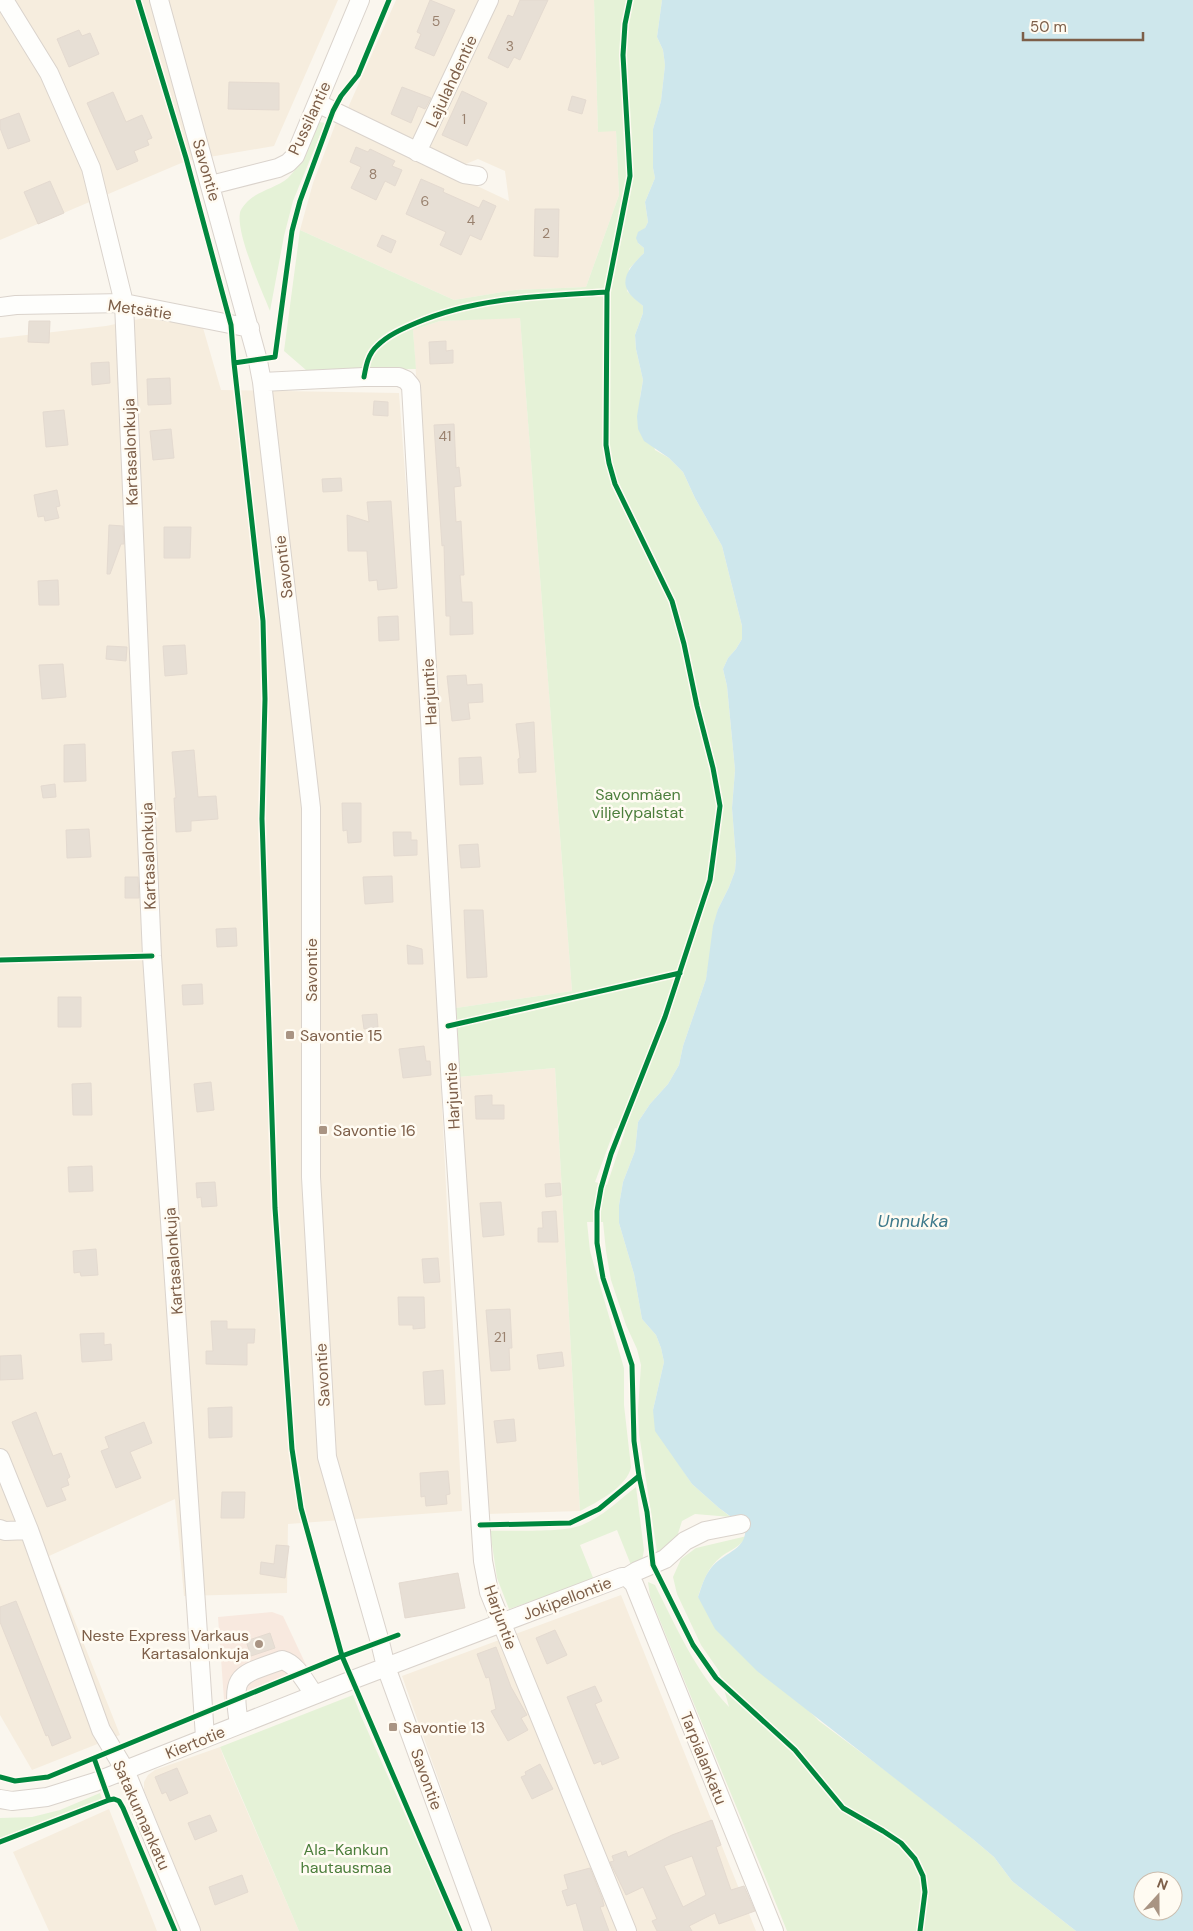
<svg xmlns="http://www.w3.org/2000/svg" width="1193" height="1931" font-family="'DM Sans',sans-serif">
  <rect width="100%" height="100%" fill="#faf6ee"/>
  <path fill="#f6edde" d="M0,0H338L274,146L186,161L0,240Z
    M396,0H483L418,135L412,138L401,136L347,110Z
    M494,0H594L598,131H616L619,195L586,287L515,290L454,300L300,230L313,183L337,120L509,201L505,171L478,159L461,166L433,153L430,148L431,142Z
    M197,307L221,390L399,393L422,700L462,1511L288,1524L287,1593L184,1596L175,1499L49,1556L120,1735L32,1770L0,1715V338L106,326Z
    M520,317L572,991L456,1008L436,671L413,330L440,321Z
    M555,1068L580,1511L486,1514L458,1077Z
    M621,1595L756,1931H492L402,1676Z
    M220,1747L224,1758L299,1931H201L144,1790V1782L148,1775L155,1770Z
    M109,1809L157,1931H49L13,1852Z"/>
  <path fill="#f8e9df" d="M272,1612L283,1616L307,1667L224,1700L218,1617Z"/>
  <path fill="#e5f2d7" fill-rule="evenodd" d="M594,0H662L657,37L663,50L665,65L661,101L653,129V168L655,178L645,202L648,222L638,243L644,248V253L629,269L627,291L643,306V313L635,335L636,349L643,380L640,397L655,450L669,458L683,472L695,498L722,546L742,626V639L736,649L728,658L723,669L727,686L735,770L732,808L736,859L735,871L729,887L718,909L706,979L683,1046L679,1065L668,1084L650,1104L638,1122L635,1151L623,1182L619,1205V1223L634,1274L642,1319L656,1335L661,1348L664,1362L653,1410L678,1463L692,1484L719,1508L731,1517L695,1514L682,1521L676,1540L658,1558L639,1434L638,1410L641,1365L637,1349L626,1325L611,1280L606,1251L603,1222H587L590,1251L624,1368V1405L631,1467C628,1486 596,1503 580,1511L555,1068L458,1077V1031L456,1008L572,991L520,318L440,321L413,330L416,369L306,370L284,351L300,230L454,300L515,290L586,287L619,195L616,131L598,132ZM615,1128L625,1131L607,1185L595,1182Z
    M320,122L325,123L293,201L284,236L270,311C262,291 236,234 240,213C240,210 245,204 248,201C260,190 276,188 288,178C304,163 307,140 320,122Z
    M636,1487L644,1550L642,1561L631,1565L617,1530L580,1545L594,1580L509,1609L497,1578L490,1531C512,1530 563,1533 582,1525C602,1517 619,1500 636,1487Z
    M747,1536C740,1547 732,1549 722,1556C708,1567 703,1581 698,1597L819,1721L898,1780L974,1840L994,1857L1012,1881L1076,1931H787C742,1819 695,1708 650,1596L648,1582L655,1585C676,1627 696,1672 729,1707L719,1671L701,1645L677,1594L673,1577L681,1559L696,1548Z
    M353,1695L361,1716L457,1931H299L220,1747Z
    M100,1793L102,1799L0,1838V1818L32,1817L60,1810Z"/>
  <path fill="#cee7ec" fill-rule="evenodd" d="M662,0H1193V1931H1076L1012,1881L994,1857L974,1840L757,1671L715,1629L698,1597C702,1586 704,1577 711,1568C723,1552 748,1550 745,1527L719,1508L692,1484L655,1431L653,1410L664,1362L661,1348L656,1335L642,1319L634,1274L619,1223V1205L623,1182L635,1151L638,1122L650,1104L668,1084L679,1065L683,1046L706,979L713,926L718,909L729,887L735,871L736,859L732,808L735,770L727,686L723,669L728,658L736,649L742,639V626L722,546L695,498L683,472L669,458L644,441L638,429L637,416L643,380L636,349L635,335L643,313V306C638,301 631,297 628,291C619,277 635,262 644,253V248L638,243L636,238L638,232L645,228L648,222L645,202L655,178L653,168V129L661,101L665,65L663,50L657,37ZM1143,1881H1173V1911H1143Z"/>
  <path fill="#e7dfd5" stroke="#e4dad0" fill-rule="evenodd" d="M430,0L455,10L434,56L415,48L421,34L417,32Z
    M520,0H548L520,60L514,57L508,68L488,58L508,15L513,17Z
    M79,30L82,36L90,33L99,54L69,67L57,39Z
    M229,82L279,83V110L228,109Z
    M402,87L431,98L425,109L418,106L411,123L391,114Z
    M462,91L487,103L467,146L442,135Z
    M113,92L126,122L142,115L152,138L147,140L149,145L134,151L138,161L117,170L87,103Z
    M572,96L586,100L582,114L568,110Z
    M19,113L30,141L8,149L0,128V120Z
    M356,147L368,152L370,149L395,161L392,166L402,170L395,186L385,181L376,200L351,188L361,167L350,162Z
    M421,179L444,189L443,192L479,208L483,200L496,206L481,240L470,235L461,255L440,245L446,232L406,214Z
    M50,181L64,213L38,224L24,192Z
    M535,209H559L558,257L534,256Z
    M382,235L396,241L391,253L377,246Z
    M29,321H50L49,343L28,342Z
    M446,341V351L453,350V363L430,364L429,342Z
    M109,362L110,383L92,385L91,363Z
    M170,378L171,404L148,405L147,379Z
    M374,401L388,402V416L373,415Z
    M64,410L68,445L46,447L43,412Z
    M454,424L456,468L459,467L461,486L454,487L456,522L461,521L464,575H460L462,602H472L473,634L450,635V616H446L444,545L442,546L434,425Z
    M171,429L174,458L153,460L150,431Z
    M341,478L342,491L323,492L322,479Z
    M57,490L60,506L56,507L59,518L45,521L44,516L38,517L34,495Z
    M391,501L397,588L378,590L377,580L369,581L367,551H348L347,515L369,522L367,502Z
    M109,525L123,526L124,544H121L110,574H107Z
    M164,527H191L190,558H164Z
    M58,580L59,605H39L38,581Z
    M398,616L399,640L379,641L378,617Z
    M185,645L187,674L165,676L163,646Z
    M107,646L127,647L126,661L106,659Z
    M63,664L66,697L42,699L39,665Z
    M466,675L467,685L482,684L483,702L468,703L470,719L452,721L447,676Z
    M534,722L536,772L519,773L518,759L520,758L516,724Z
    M85,744L86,781L64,782V745Z
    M194,750L198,797L216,796L218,819L191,821V831L176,832L174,798H176L172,752Z
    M481,757L483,784L460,785L459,758Z
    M55,784L56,797L43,798L41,786Z
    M342,803H361V842L348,843L347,830L343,831Z
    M89,829L91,857L67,858L66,830Z
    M393,832H411V840H417V855L394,856Z
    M478,844L480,867L461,868L459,845Z
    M392,876L393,902L365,904L363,877Z
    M125,877H138L139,898H125Z
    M464,910H483L487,977L467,978Z
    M236,928L237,946L217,947L216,929Z
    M407,945L422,949L423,964H408Z
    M202,984L203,1004L183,1005L182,985Z
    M58,997H81V1027H58Z
    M377,1014L378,1027L364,1029L362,1015Z
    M424,1046L426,1061H430L431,1075L403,1078L399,1049Z
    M211,1082L214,1110L197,1112L194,1084Z
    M91,1083L92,1115H73L72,1084Z
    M492,1095V1105H504V1119H476L475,1096Z
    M92,1166L93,1191L69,1192L68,1167Z
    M215,1182L217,1206L202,1207L201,1197L197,1198L196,1183Z
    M560,1183L561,1195L546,1197L545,1184Z
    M501,1202L504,1235L483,1237L480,1203Z
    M556,1211L558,1242H538V1228H543L542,1212Z
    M96,1249L98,1275L81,1276L80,1272L74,1273L73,1251Z
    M438,1258L440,1282L424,1283L422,1259Z
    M398,1297H424L425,1328L413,1329V1325H399Z
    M510,1309L512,1348H509L510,1370L491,1371L486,1310Z
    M211,1321H227V1329H255L254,1343H247V1365L206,1364V1351H213Z
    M104,1333V1345L111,1344L112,1360L82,1362L80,1334Z
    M562,1352L564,1366L539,1369L537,1355Z
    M21,1355L23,1379L0,1380V1356Z
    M443,1370L445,1404L425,1405L423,1372Z
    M232,1407V1437L209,1438L208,1408Z
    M36,1412L53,1456L61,1453L70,1477L67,1479L69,1485L61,1488L66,1500L47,1507L12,1422Z
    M514,1419L516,1441L497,1443L494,1421Z
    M144,1422L152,1443L130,1452L141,1478L116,1488L101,1451L109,1448L105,1437Z
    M448,1471L450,1494L446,1495L447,1504L426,1506L425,1496L421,1497L420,1473Z
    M222,1492H245L244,1518H221Z
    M276,1545L289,1546L285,1578L260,1574L261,1562L274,1564Z
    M458,1573L465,1608L405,1618L399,1583Z
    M16,1601L71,1738L52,1746L48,1735L46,1736L0,1622V1607Z
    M555,1630L567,1655L547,1664L536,1638Z
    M270,1633L275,1648L251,1656L246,1641Z
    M496,1647L511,1687L527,1715L521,1718L528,1730L508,1741L491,1711L496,1709L489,1677L486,1678L477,1654Z
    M595,1686L602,1701L595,1704L619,1758L602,1765L601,1761L594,1764L567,1697Z
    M540,1764L553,1789L532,1799L521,1777L526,1775L525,1772Z
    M177,1768L188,1793L170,1801L166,1792L162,1794L155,1777Z
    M210,1815L217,1831L195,1840L188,1823Z
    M712,1820L721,1845L716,1847L731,1890L744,1886L755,1911L719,1924L715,1913L689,1926L692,1931H657L652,1921L657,1919L643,1887L626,1895L610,1862L614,1861L612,1856L626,1851L628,1857L672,1835ZM692,1856L706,1895L683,1907L664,1866Z
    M590,1868L602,1898L604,1906L600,1907L609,1931H584L576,1903L567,1906L562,1891L568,1889L564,1875Z
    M242,1875L248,1892L215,1905L209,1887Z"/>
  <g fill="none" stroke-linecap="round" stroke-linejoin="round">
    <g stroke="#dad3cc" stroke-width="20">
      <path id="minor" d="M4,0L49,73L91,168L124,303L152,956L205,1737
        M159,0L258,361L262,382L311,808V1177L327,1457L380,1642L386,1667L482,1931
        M317,103L464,174L478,176
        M417,152L489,0
        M211,185L278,168L288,163L295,156L360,0
        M0,307L16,305L124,303L250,328
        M262,382L364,377H399L406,380L411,386L451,1087L483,1561L489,1592L627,1931
        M0,1458L29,1530L101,1730L125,1770L191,1931
        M0,1529L5,1531L29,1530
        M627,1577L637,1571L665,1559L685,1541L705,1531L741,1524
        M239,1724C231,1673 238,1676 282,1660C297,1664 305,1682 314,1694
        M0,1799L12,1801L47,1797L95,1782L352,1680L622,1577H627L634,1584L774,1931"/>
    </g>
    <use href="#minor" stroke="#fefefc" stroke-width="18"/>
    <g stroke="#fffbf2" stroke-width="8">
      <path id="cycleway" d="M138,0L186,158L231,325L234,363
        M389,0L358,75L341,96L333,111L300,201L292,231L275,357L234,363L263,621L265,699L262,819L275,1208L292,1449L301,1508L342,1656L460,1931
        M630,0L625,24L623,55L630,176L607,292L606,445L609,463L615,484L672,601L684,644L697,706L713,768L720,806L710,880L665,1017L611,1154L601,1188L597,1211V1243L603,1278L632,1365L634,1441L639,1476L647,1512L653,1565L693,1645L716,1678L795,1750L843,1808L883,1831L901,1843L915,1859L923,1876L925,1892L920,1931
        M364,377C366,366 368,354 377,346C388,335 402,329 416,323C476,297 543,296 607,292
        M0,960L152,956
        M448,1026L680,973
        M480,1525L570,1523L599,1509L639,1476
        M94,1758L109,1800L114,1799L119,1801L123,1808L175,1931
        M0,1777L15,1781L48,1777L342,1656L398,1635
        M0,1842L109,1800"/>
    </g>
    <use href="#cycleway" stroke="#00873e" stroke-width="5"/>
  </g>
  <g fill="#a99483" stroke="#fffbf2" stroke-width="2">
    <rect x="285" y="1030" width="10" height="10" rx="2.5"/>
    <rect x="318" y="1125" width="10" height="10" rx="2.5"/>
    <circle cx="259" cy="1644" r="5"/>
    <rect x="388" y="1722" width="10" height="10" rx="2.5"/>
  </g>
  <g text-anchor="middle" stroke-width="5" stroke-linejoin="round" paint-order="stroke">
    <g font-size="14" fill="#99816e">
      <text x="436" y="26">5</text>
      <text x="510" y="51">3</text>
      <text x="464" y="124">1</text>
      <text x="373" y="179">8</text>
      <text x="425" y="206">6</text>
      <text x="471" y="225">4</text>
      <text x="546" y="238">2</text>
      <text x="445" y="441">41</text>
      <text x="500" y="1342">21</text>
    </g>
    <g font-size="16" fill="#7d5f49" stroke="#fffbf2">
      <text transform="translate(451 81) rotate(-65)" y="6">Lajulahdentie</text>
      <text transform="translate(309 118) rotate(-65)" y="6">Pussilantie</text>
      <text transform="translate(207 170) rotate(74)" y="6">Savontie</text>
      <text transform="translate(140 309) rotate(8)" y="6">Metsätie</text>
      <text transform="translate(130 452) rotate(-92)" y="6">Kartasalonkuja</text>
      <text transform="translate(283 567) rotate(-97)" y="6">Savontie</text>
      <text transform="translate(429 692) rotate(-93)" y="6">Harjuntie</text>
      <text transform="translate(148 856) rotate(-92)" y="6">Kartasalonkuja</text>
      <text transform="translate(311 970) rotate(-90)" y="6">Savontie</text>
      <text transform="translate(452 1096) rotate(-93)" y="6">Harjuntie</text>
      <text transform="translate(173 1261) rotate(-94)" y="6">Kartasalonkuja</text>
      <text transform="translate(322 1375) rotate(-93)" y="6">Savontie</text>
      <text transform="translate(567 1598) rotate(-21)" y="6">Jokipellontie</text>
      <text transform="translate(501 1617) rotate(70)" y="6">Harjuntie</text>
      <text transform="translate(195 1742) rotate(-22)" y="6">Kiertotie</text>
      <text transform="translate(704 1758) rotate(68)" y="6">Tarpialankatu</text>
      <text transform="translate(427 1779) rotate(70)" y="6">Savontie</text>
      <text transform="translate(142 1815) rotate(66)" y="6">Satakunnankatu</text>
    </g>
    <g font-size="16" fill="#4c7e3c" stroke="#fffbf2">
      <text x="638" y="800">Savonmäen<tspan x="638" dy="18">viljelypalstat</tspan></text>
      <text x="346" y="1855">Ala-Kankun<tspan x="346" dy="18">hautausmaa</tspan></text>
    </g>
    <g font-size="16" fill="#7d5f49" stroke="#fffbf2" text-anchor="start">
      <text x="300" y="1041">Savontie 15</text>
      <text x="333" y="1136">Savontie 16</text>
      <text x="249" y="1641" text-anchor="end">Neste Express Varkaus<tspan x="249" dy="18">Kartasalonkuja</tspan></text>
      <text x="403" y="1733">Savontie 13</text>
    </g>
    <g font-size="18" font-style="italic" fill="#3d798b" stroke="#fffbf2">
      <text x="913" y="1227">Unnukka</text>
    </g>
  </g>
  <g transform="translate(1158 1896) rotate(21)"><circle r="24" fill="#fffbf2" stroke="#cbbdae"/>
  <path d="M0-4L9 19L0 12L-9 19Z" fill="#a99483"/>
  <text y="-8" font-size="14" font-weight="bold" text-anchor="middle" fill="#7d5f49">N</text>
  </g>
  <path d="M1023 32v8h120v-8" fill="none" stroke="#7d5f49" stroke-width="2.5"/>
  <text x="1030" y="32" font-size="15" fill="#7d5f49" stroke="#fffbf2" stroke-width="4" paint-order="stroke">50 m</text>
</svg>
